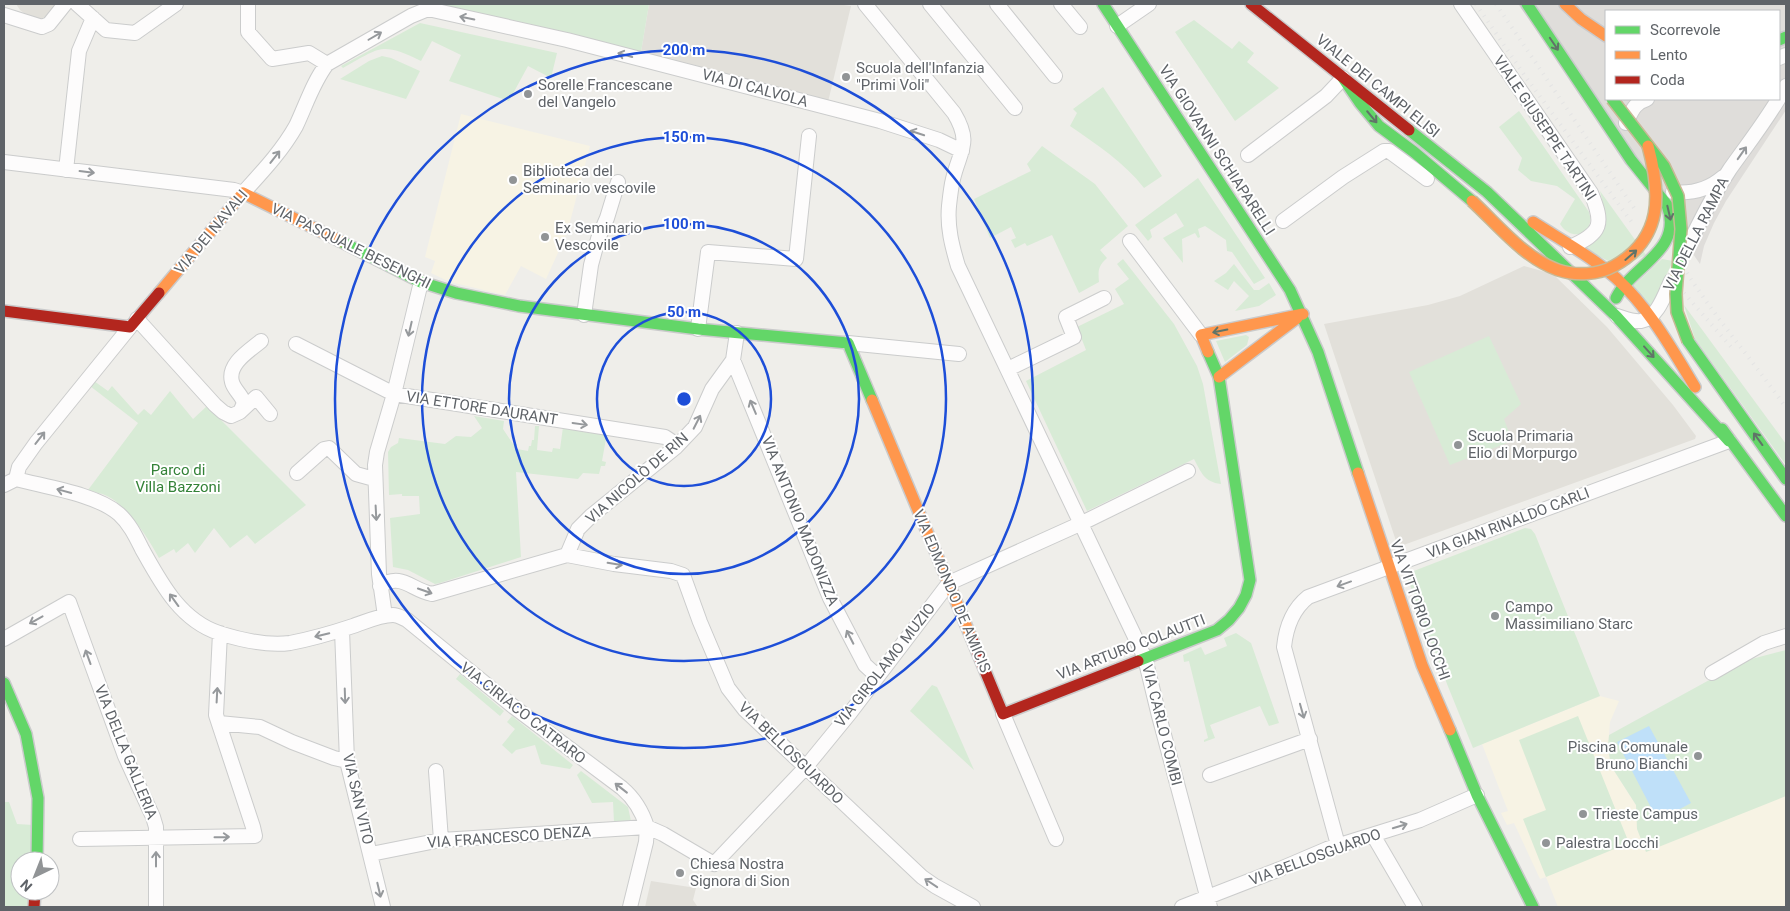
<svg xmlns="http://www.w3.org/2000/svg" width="1790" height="911" font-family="Roboto,sans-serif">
  <rect width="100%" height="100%" fill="#efeeea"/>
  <path fill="#f7f3e4" d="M461,114L590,146L567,233L546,279L521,266L505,295L450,282L431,273L435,261L425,257Z
    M1600,696L1619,701L1610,722L1608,747L1611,766L1636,805V820L1786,783V907H1558L1546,877L1540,879L1514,823L1507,825L1501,813L1508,811L1482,744Z"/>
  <path fill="#dfddda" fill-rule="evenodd" d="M1518,4H1786V110L1726,201L1714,223L1704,246L1700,264ZM1606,11H1779V99H1606Z"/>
  <path fill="#e2e0da" d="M16,4H61L43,22L34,21L20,10Z
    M649,4H837L851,6L828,102L641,52Z
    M1524,266L1553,274L1607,327L1673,405L1696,436L1695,439L1398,547L1324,324L1428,305L1460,296Z
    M651,881L696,888L693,900L697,906L645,907Z"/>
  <path fill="#d8ebd6" d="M445,4H649L641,52L499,18L442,6Z
    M1194,20L1232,49L1239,41L1254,53L1247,62L1279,88L1235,121L1175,32Z
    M420,23L557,53L551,78L528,66L509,101L449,81L461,55L432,41L421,61C380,41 380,48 343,68L341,66Z
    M382,56L391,58L420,71L406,99L340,79L369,61Z
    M1103,87L1162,176L1144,188C1124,162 1096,144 1070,126L1077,113L1073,109Z
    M1519,111L1589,212C1596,234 1572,243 1560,224L1575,199L1557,186L1531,181L1518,170L1522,158L1499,127Z
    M1042,146L1095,184L1128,226L1100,250L1107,258C1098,266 1098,271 1099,282L1079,293L1052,235L1027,246L1025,243L1015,248L1011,240L1016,238L1011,227L990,238L974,199L1031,171L1027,164Z
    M1198,178L1265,278L1254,284L1232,252L1227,251L1226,240L1205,226L1198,229L1200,237L1198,238L1195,233L1182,239L1183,263L1163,238L1184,226L1176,213L1150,230L1152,237L1148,241L1135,225Z
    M1600,191L1646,255L1620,267L1583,248C1609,235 1606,215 1600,191Z
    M1123,259L1174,324L1197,366L1203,384L1221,484C1204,482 1201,472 1194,459L1087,511L1026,381L1086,350L1077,327L1124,304L1115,289L1129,279L1117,264Z
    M1662,259L1673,261L1651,307L1632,287Z
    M1234,264L1254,290H1259L1269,283L1276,295L1259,306L1235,311L1249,296L1234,281L1228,290L1214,281L1226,273Z
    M1684,305L1786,444V465L1695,339Z
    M1246,335L1249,337L1247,345L1225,362L1216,341Z
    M1489,336L1521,404L1504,419L1512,441L1450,465L1409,372Z
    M94,381L108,391L112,386L138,415L144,409L151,415L170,391L193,419L207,406L306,505L255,544L247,535L230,548L214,528L195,553L188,543L176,553L174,549L159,558C148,538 128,506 107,496C101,493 94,492 88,490L138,423L90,386Z
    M474,416L504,421L503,429L513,444H517V449L528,451L529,446H531L532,440H534L535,426H539L537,450L552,452L553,448L560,449L563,427L607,433L602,461L606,462L605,466H601L599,474L583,473L578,479L516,472L521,557L440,583L435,584L408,570L393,567L390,518L420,514L419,496H402V494L389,495L388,452L391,447L398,443L399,438L445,444L456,436L471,437L482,428Z
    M1525,528L1531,529L1535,534L1600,696L1473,748L1447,684L1406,574Z
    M1236,633L1251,643L1279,723L1269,726L1260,706L1210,725L1215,738L1204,742V740L1208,738L1189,661L1184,662L1183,655L1201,647L1205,655L1227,646L1224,638Z
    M1786,650V796L1646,852L1637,829L1636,805L1611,766L1608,747L1609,735L1744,661Z
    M460,674L504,711L500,716L456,679Z
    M932,685L937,687L941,695L974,770L910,711Z
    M512,716L573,765L570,769L541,764L535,745L516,750L512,754L502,745L515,729L507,722Z
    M1578,716L1629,843L1546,877L1523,819L1546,810L1519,740Z
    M581,771L628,807L631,821L614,822L613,802L592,803L577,775Z
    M4,802H9L17,824L33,825L31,861H20V891H30L29,907H4Z"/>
  <path fill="#bfe0f9" d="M1649,726L1691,803L1658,821L1617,742Z"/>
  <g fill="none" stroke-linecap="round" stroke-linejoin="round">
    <g stroke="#cbcccc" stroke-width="16">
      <path id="street" d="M77,4L106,30L135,33L176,4
        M248,4V32L272,59L309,53L327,64
        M865,4L954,113C972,143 960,150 953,179C951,187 950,197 949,206C947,227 952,246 958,266L1145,658L1159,716L1210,907
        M930,4L1015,108
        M997,4L1055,76
        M1061,4L1080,27
        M1461,4L1591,193C1604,224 1602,233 1570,247
        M428,9L567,40L880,121L939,140L962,151
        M4,15L42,27L49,24L65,4
        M1117,26L1149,4
        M1779,58L1786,55
        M1626,123C1632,111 1634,103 1647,99
        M1248,155L1326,96L1343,78
        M4,162L234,190L243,193C262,172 282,151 296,126C306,105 313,82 327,64L411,16L428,9L433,4
        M66,170L79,51L93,18
        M1673,192C1692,194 1709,189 1723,177
        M1283,221L1343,177L1384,151H1389L1427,179
        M1130,241L1201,335
        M1686,250C1699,223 1713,195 1730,169C1749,142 1770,116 1786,86
        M584,315L591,265L598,239L607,218L618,182
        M1617,316C1624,318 1633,322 1641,321C1657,319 1665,294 1671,281
        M137,319L215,405L223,412L231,416L240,412L244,403C242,395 234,390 232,382C227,364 249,351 261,341
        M698,329L708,252L796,259L809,136
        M848,343L959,354
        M296,344L394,394L665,437L671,441L676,447
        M733,360L830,598L865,665L877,676
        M1008,369L1074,337L1066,317L1104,298
        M240,412L256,397L270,414
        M297,473L324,449L329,448L356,474L374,479
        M16,479C46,487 96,494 119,514C130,524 136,537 142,549C161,583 180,620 219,633C241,640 268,646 290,643C311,639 332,633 353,626C365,622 380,615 393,615C398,615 402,618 407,620L514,707L622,788C635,799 642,811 647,827L441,840L371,854
        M16,479L19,467L36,443L130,327
        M4,485L16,479
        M567,555L614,564L671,571L683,575L700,622L728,688L745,710L922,877L935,886L973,907
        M380,586C402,572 411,590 432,594L567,555L578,529L591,516L676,447L695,427L712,389L733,360L737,333
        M385,616L379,574L375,465L377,452L394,394L421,282
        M342,630L347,761L383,907
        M4,639L69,602L125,756L153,817L156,827V907
        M1712,673L1764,643L1786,636
        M1003,714L1056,839
        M219,723L260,727L292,742L334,758L347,761
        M436,771L441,840
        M1210,775L1310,739
        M1373,835L1415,907
        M80,839L255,836L253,827L216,715L220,633
        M1338,845L1284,647C1286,627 1293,609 1308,597L1729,441
        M630,907L646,842L647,827L663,834L714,864L805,768L850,713L949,583L1082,523L1188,471
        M1182,907L1280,869L1327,849L1420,820L1477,795"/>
    </g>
    <g stroke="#cacacb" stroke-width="14">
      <path id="fast" d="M1103,4L1290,290L1318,352L1358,473
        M1527,4L1631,160
        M1779,40L1786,37
        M1343,78L1360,103L1379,126L1414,152L1472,201
        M1409,130L1487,192L1616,316L1729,441
        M340,241L421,282L456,293L519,306L698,329L848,343L872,400
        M1616,298C1632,265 1684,251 1667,205L1631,160
        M1688,341L1786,479
        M1722,429L1786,516
        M1138,661L1217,630L1229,620L1239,608L1246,595L1250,580L1219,377L1208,352
        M4,683L26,734L38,798L37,861
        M1450,730L1477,795L1533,907"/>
    </g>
    <g stroke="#cacacb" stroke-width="14">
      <path id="slow" d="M1565,4L1581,19L1606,36
        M1533,222C1561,240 1591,256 1616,278C1649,308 1672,349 1695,387
        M159,293L243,193L340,241
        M1208,352L1201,335L1303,314
        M1219,377L1297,318
        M872,400L971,637
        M1358,473L1422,665L1450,730"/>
    </g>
    <g stroke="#cacacb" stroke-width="14">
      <path id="jam" d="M1251,4L1409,130
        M4,311L130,327L159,293
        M971,637L1003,714L1138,661
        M34,907L35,891"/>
    </g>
    <use href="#street" stroke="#fdfcfc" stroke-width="14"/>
    <use href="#fast" stroke="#63d668" stroke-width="11"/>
    <use href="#slow" stroke="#ff974d" stroke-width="11"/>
    <use href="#jam" stroke="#b3261e" stroke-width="11"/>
    <path stroke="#e4e4e4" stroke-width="4" stroke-dasharray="1 6" stroke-linecap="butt" d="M1476,4L1525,76L1633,224
      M1496,4L1636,211
      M1687,273C1717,320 1754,362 1786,408
      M1684,293L1732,348"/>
    <g stroke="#c8b996" stroke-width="14" stroke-linecap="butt">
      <path id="fast-bridge" d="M1612,99L1664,166L1678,196L1681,229L1676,294L1677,312L1688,341"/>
    </g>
    <g stroke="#c8b996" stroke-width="14" stroke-linecap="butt">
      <path id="slow-bridge" d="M1472,201C1498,225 1524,258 1558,270C1576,276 1598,275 1614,266C1663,239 1661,194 1648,146"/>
    </g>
    <use href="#fast-bridge" stroke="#63d668" stroke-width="11"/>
    <use href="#slow-bridge" stroke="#ff974d" stroke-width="11"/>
  </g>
  <defs><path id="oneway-shaft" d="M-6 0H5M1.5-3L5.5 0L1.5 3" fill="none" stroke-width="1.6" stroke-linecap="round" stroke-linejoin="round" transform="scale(1.25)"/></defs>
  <g stroke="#96999c">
    <use href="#oneway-shaft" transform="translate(467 18) rotate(-168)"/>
    <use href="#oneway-shaft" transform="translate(375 36) rotate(-30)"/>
    <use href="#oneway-shaft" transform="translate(625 55) rotate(-165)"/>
    <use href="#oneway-shaft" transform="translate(917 133) rotate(-162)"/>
    <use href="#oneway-shaft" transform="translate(1742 153) rotate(-55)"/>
    <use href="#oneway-shaft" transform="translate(275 157) rotate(-52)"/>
    <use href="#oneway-shaft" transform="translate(87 172) rotate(7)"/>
    <use href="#oneway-shaft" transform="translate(410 329) rotate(103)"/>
    <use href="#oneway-shaft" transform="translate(753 407) rotate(-113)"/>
    <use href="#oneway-shaft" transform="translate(697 422) rotate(-63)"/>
    <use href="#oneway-shaft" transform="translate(580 424) rotate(8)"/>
    <use href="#oneway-shaft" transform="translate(40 438) rotate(-52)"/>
    <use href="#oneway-shaft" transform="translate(64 491) rotate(-165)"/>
    <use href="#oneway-shaft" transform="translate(376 513) rotate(87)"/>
    <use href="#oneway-shaft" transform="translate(615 564) rotate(9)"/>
    <use href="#oneway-shaft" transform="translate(1344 584) rotate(160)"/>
    <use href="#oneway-shaft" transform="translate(425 591) rotate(19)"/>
    <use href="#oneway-shaft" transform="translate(174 600) rotate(-126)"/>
    <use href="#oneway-shaft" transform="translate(36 620) rotate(151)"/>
    <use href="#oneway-shaft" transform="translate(322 635) rotate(166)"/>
    <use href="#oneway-shaft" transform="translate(850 637) rotate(-117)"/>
    <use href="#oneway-shaft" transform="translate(88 657) rotate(-110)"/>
    <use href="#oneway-shaft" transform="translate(217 695) rotate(-87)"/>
    <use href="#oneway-shaft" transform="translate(345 696) rotate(88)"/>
    <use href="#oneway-shaft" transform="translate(1302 711) rotate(74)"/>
    <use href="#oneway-shaft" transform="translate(621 788) rotate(-142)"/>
    <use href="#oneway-shaft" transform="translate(1400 826) rotate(-17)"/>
    <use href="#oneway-shaft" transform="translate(222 837) rotate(-1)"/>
    <use href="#oneway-shaft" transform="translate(156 859) rotate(-90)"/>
    <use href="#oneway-shaft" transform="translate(931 883) rotate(-146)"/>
    <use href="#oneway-shaft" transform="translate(379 890) rotate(77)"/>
  </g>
  <g stroke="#607468">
    <use href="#oneway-shaft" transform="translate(1554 44) rotate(56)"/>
    <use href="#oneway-shaft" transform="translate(1372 117) rotate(50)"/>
    <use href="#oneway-shaft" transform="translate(1669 213) rotate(77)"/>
    <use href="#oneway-shaft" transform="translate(1631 255) rotate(-41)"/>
    <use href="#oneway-shaft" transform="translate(1220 331) rotate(169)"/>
    <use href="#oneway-shaft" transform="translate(1649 352) rotate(48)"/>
    <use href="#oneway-shaft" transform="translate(1758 439) rotate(-126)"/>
  </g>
  <g fill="none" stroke="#1d4ed8" stroke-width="2.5">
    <circle cx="684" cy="399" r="87"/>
    <circle cx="684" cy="399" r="175"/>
    <circle cx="684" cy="399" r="262"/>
    <circle cx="684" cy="399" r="349"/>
  </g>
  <g fill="#919496" stroke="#fff" stroke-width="2">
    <circle cx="846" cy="77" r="5"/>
    <circle cx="528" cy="94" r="5"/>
    <circle cx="513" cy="180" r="5"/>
    <circle cx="545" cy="237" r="5"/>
    <circle cx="1458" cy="445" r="5"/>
    <circle cx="1495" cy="616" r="5"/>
    <circle cx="1698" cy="756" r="5"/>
    <circle cx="1583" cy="814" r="5"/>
    <circle cx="1546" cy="843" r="5"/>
    <circle cx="680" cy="873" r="5"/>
  </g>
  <g text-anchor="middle" stroke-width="4" stroke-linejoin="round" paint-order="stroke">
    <g font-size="15" fill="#5f6368" stroke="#fff" text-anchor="start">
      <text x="856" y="73">Scuola dell'Infanzia<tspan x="856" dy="17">"Primi Voli"</tspan></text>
      <text x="538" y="90">Sorelle Francescane<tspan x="538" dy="17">del Vangelo</tspan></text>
      <text x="523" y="176">Biblioteca del<tspan x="523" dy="17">Seminario vescovile</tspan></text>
      <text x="555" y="233">Ex Seminario<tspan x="555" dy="17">Vescovile</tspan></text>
      <text x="1468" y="441">Scuola Primaria<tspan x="1468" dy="17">Elio di Morpurgo</tspan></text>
      <text x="1505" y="612">Campo<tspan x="1505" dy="17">Massimiliano Starc</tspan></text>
      <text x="1688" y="752" text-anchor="end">Piscina Comunale<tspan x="1688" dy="17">Bruno Bianchi</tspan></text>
      <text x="1593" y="819">Trieste Campus</text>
      <text x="1556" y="848">Palestra Locchi</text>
      <text x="690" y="869">Chiesa Nostra<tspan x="690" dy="17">Signora di Sion</tspan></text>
    </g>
    <g font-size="15" fill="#5f6368" stroke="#fff">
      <text transform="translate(1378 86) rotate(39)" y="5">VIALE DEI CAMPI ELISI</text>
      <text transform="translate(755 88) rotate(15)" y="5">VIA DI CALVOLA</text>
      <text transform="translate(1545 128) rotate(56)" y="5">VIALE GIUSEPPE TARTINI</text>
      <text transform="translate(1217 150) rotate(57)" y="5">VIA GIOVANNI SCHIAPARELLI</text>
      <text transform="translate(211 232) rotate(-50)" y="5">VIA DEI NAVALI</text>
      <text transform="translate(1696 234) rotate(-63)" y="5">VIA DELLA RAMPA</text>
      <text transform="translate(351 246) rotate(26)" y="5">VIA PASQUALE BESENGHI</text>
      <text transform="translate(482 408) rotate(9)" y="5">VIA ETTORE DAURANT</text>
      <text transform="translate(637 478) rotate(-41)" y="5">VIA NICOLÒ DE RIN</text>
      <text transform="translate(800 521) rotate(68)" y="5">VIA ANTONIO MADONIZZA</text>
      <text transform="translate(1508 523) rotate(-21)" y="5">VIA GIAN RINALDO CARLI</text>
      <text transform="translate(952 591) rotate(67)" y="5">VIA EDMONDO DE AMICIS</text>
      <text transform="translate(1420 610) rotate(70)" y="5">VIA VITTORIO LOCCHI</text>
      <text transform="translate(1131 647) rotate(-21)" y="5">VIA ARTURO COLAUTTI</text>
      <text transform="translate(885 665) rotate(-52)" y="5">VIA GIROLAMO MUZIO</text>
      <text transform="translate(523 713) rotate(38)" y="5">VIA CIRIACO CATRARO</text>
      <text transform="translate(1162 725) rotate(76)" y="5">VIA CARLO COMBI</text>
      <text transform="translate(126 752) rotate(68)" y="5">VIA DELLA GALLERIA</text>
      <text transform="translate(791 753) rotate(44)" y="5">VIA BELLOSGUARDO</text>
      <text transform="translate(358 799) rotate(77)" y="5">VIA SAN VITO</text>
      <text transform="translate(509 837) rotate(-4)" y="5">VIA FRANCESCO DENZA</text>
      <text transform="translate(1315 857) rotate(-20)" y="5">VIA BELLOSGUARDO</text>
    </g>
    <g font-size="15" fill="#348238" stroke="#fff">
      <text x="178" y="475">Parco di<tspan x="178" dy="17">Villa Bazzoni</tspan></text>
    </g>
  </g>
  <circle cx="684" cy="399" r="8" fill="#1d4ed8" stroke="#fff" stroke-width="2.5"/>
  <g font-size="15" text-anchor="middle" font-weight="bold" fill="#1d4ed8" stroke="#fff" stroke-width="4" stroke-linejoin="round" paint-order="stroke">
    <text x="684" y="55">200 m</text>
    <text x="684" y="142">150 m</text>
    <text x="684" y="229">100 m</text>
    <text x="684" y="317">50 m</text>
  </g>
  <rect width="1790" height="911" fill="none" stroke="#5f6368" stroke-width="10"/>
  <rect x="1605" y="10" width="175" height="90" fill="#ffffff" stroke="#bfc1c3"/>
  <rect x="1615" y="26" width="25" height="8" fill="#63d668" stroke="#bfc1c3"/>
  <text x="1650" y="35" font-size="15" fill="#5f6368">Scorrevole</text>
  <rect x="1615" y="51" width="25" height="8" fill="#ff974d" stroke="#bfc1c3"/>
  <text x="1650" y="60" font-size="15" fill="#5f6368">Lento</text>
  <rect x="1615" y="76" width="25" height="8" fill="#b3261e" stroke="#bfc1c3"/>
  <text x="1650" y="85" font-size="15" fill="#5f6368">Coda</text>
  <g transform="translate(35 876) rotate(223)"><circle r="24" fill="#ffffff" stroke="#bfc1c3"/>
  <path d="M0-4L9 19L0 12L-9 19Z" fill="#919496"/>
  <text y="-8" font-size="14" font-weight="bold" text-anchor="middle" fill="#5f6368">N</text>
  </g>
</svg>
